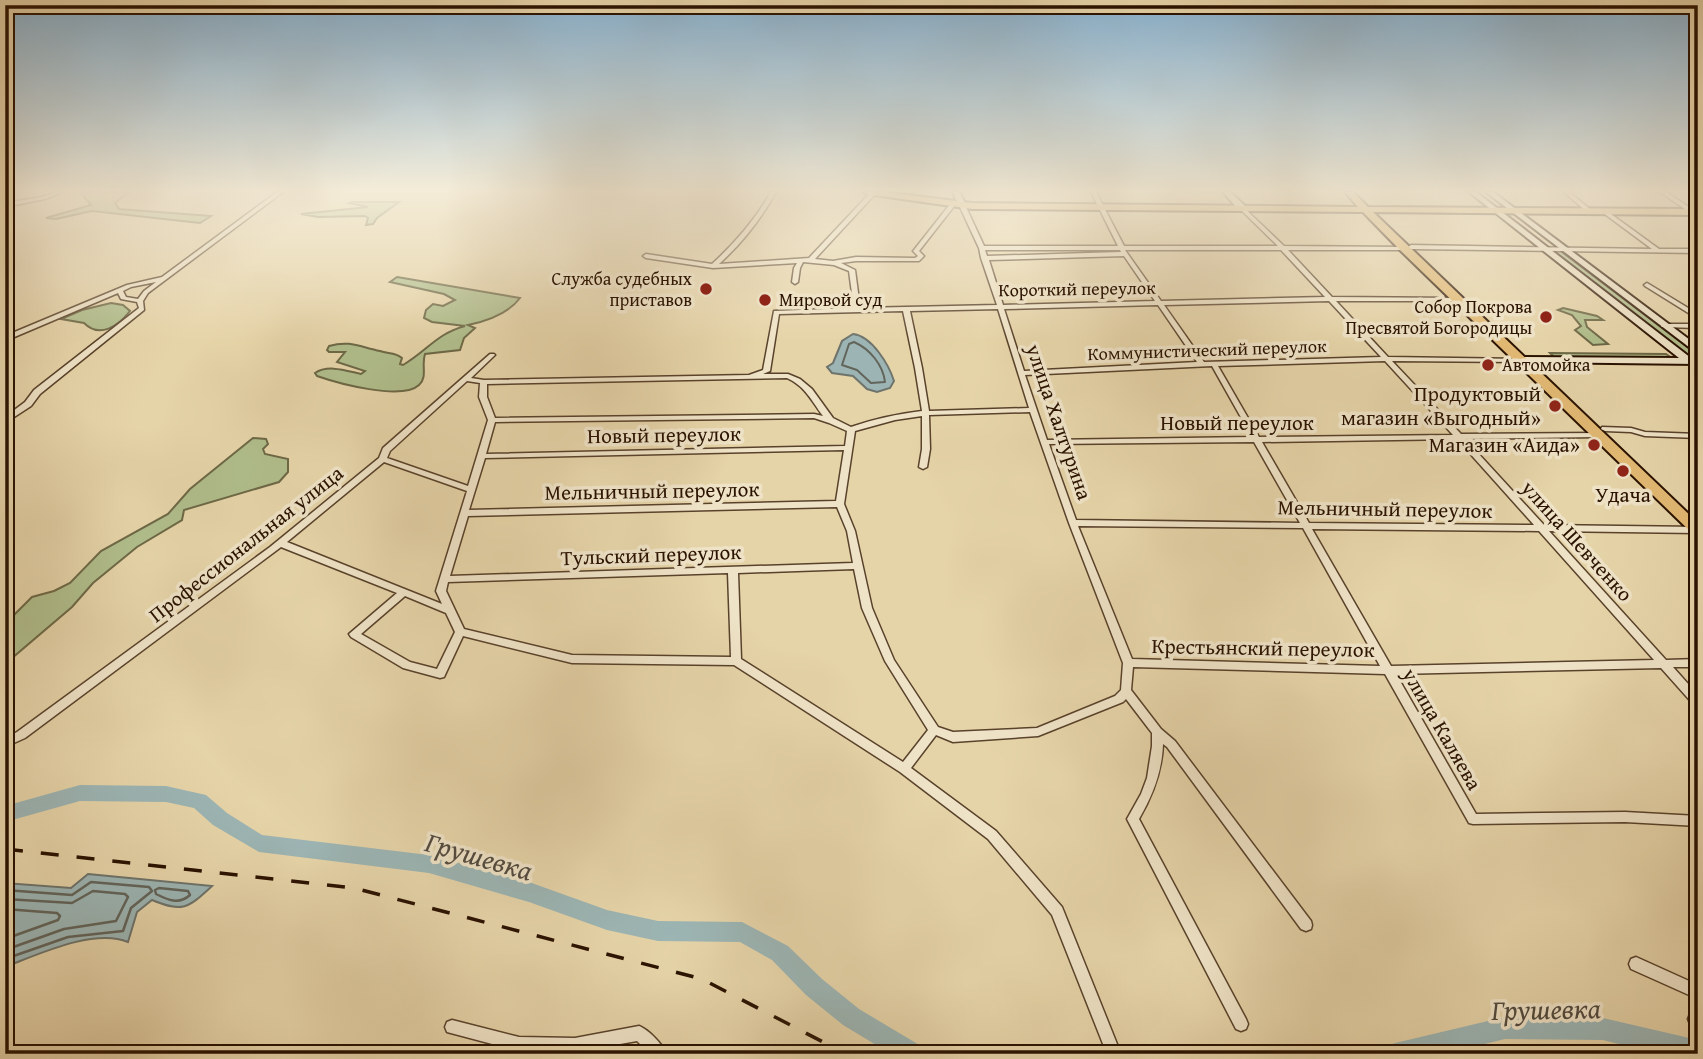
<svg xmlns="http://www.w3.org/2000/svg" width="1703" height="1059" font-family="'Gentium Book Plus',serif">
  <rect width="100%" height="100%" fill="#e6d4a9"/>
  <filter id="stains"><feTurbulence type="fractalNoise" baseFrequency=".00286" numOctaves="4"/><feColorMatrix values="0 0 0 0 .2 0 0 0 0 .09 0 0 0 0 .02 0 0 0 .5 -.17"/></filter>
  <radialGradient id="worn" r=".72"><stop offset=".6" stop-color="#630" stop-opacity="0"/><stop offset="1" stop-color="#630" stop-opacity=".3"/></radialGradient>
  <path fill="#b0be8c" stroke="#6d6846" stroke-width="2" d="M80,192H129L115,203L119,209L211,216L200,223L92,211L56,219L46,218L91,205Z
    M352,202H399L377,218L373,224L366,225L368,218L365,216L318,217L301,214L368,207L349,203Z
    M1548,250H1559L1698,355H1685Z
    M397,277L520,298C508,314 487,321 468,325L475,328L464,338L460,350L425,354C421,365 428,377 419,385C402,401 337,383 317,376L315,373C328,364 347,371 361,374L365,371L337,362L345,352H329L327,350L329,346C350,340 360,347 380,351C388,354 395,352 402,358L400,364L403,365C427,351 436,334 465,326L432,322L424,318L426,310L433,304L443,306L455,300L444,294L390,282Z
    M111,303L123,305L130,311C118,326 100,339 84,323L61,319L82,310Z
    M1563,308L1597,316L1603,320H1585L1587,327L1608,344L1593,345L1575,330L1581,326L1572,315L1558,310Z
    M1550,353L1666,354L1673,359H1556Z
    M253,438L266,439L268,444L263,449L265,454L288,459V472L279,482L184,510L182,520L137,547L93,583L72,607L5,664V624L32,597L54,591L70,583L101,551L168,514L190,489Z"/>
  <path fill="#9cb5b4" stroke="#6e746c" stroke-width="2" d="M853,334C872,336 889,365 894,381L890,388L877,392L867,389L853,376L832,373L827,367L833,363L842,341Z
    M88,874L212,886C188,908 183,913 152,900L137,912L128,942C94,928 39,954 5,967V883L71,888Z"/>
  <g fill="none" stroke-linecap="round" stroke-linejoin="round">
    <path stroke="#63645a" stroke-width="2" d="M854,342C870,349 883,365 885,382L871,383L857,370L842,365L849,344Z"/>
    <path stroke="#63645a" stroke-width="2.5" d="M159,888L188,891L190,895C179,905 168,900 156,894L155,890Z
      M5,890L72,895L91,882L149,887L152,891L131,908L123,931L68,937L5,959
      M5,899L72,903L93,891L125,894L128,897L116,921L64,929L5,950
      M5,909L57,913L60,916L58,920L5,939"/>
    <path fill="#9cb5b4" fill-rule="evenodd" d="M80,785L166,786L206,795L227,813L262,835L429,855L529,882L607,910L658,921L742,922L788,946L822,979L859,1009L921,1046L924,1054H891L843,1025L806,995L772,960L740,942L658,941L607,930L529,902L429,873L259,852L213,825L194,808L166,802L80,801L5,822V806Z
      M1505,1017L1603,1018L1698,1040V1054H1658L1603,1040L1505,1039L1444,1054H1384L1387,1046L1395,1043Z"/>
    <g stroke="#59422b" stroke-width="3">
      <path id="street" d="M56,192H63L45,199L5,207V203L42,197Z
        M277,192H283L148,293L143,301L144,310L40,394L31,406L5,423V417L25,402L34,390L139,308L137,302L121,299L118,293L5,341V336L127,285L162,277ZM156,282L144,291L138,299L126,297L123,291L131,287Z
        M771,192H776C761,219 742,243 719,264L809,258L871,192H877L815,259L833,261L856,257L915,258L918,256L913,251L914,250L951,203H955V205L919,251L924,256L919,261H856L841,263L855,270L860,308L997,305L981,258L979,248L959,205L962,203L965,205L984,246H1118L1091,192H1096L1124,246H1278L1239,208V206L1241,205L1284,246L1405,247L1406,248L1403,250H1288L1332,297L1457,298V300L1455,301H1336L1388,357L1522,359L1523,360L1520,362L1392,361L1461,434L1601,433L1602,435L1601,437H1598L1465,439L1544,525L1698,527L1697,533L1549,531L1666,660L1698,659V667H1673L1698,695V706L1694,705L1661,668L1396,674L1476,814L1625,812L1698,816V826L1625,822L1473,824L1469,823L1385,674L1133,667L1131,690L1161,729L1175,741L1311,921L1312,925L1311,929L1306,931L1301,929L1167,747L1163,744C1162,772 1153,795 1139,819L1246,1019L1248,1024L1246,1029L1241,1031L1236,1029L1127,819L1141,794L1147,778L1152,746V733L1126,699L1123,702L1038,736L953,742L936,735L911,768L996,831L1062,907L1121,1054H1107L1052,915L988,839L900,772L734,665L572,663L463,636L444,677L440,678L403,668L351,637L349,634L397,593L281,547L25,738L5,747V738L17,732L270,547L379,458L383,448L490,354H494L495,355L471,378L484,380L749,375L763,370L774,311L854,308L849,271L834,265L803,262L800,268L798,282L795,284L792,282L794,268L797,263L713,268L646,258L643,256L646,254L712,264C735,243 755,220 771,192ZM985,250H1120L1121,252L987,256ZM1125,250H1281L1325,297L1161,301ZM1124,256L1155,301L1003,305L989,260ZM1329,301L1381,357L1204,362L1164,305ZM1158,305L1197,362L1024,371L1004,309ZM998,309L1029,408L929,411L922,368L910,311ZM903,311L915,368L922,411C897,414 874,419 851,427L833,418L812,389L800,379L788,374H763L770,371L779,314ZM1385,361L1453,435L1259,437L1218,366ZM1212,366L1252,437L1047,440L1025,375ZM787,378C806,387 811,400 823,416L814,414L495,418L487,397V384ZM467,381L480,383L479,397L488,420L468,486L387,458L390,451ZM1030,412L1069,523L1123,663L1121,690L1115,696L1037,728L953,732L938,727L894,660L872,608L855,531L844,504L855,431L895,420L922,416V449L919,467L923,469L927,467L930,449L929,415ZM814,418L829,423L847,431L845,446L486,454L495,422ZM1457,439L1534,525L1309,523L1262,442ZM1254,442L1300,523L1076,520L1049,444ZM844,450L836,501L469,510L485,458ZM384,462L467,491L436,591L442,604L287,542ZM837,507L847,531L853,563L450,576L468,516ZM1078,526L1303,528L1380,666L1132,659ZM1312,529L1539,531L1654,660L1391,666ZM854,569L862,608L885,661L928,730L903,762L741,659L738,573ZM728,573L731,657L572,655L464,629L446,591L448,582ZM405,596L446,613L455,632L437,669L410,662L361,634Z
        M1564,192H1569L1591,210V212H1587Z
        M1660,192H1666L1698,213V218Z
        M1604,209L1659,249H1698V253L1411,249L1408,247L1411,245L1652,249L1602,212L1601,211Z
        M1647,283L1698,314V319L1645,286L1644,285Z
        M1664,324H1698V328L1662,327L1661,326Z
        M1602,427L1631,428L1645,432L1698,434V438L1645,436L1631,432L1605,431L1601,429Z
        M1636,957L1698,985V999L1631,969L1629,964L1631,959Z
        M1698,1009V1025L1695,1026L1690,1024L1688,1019L1690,1014Z
        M452,1020L519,1037L575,1038L639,1026C649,1030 662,1044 667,1054H650L637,1041L575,1052L519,1051L447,1032L445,1027L447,1022Z"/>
    </g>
    <g stroke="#2a1201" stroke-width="4">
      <path id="secondary" d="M953,192H959L966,205L965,207H959Z
        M1223,192H1230L1244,205V209H1238Z
        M1469,192H1476L1691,358H1698V364L1517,362V358L1520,357L1679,358Z
        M1486,192H1493L1698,346V354Z"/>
    </g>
    <g stroke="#2a1201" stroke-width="4">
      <path id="primary" d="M863,192H883L972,203L1358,207L1345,192H1353L1368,207L1698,209V215L1373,212L1698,523V536L1693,534L1400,250L1363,212L972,209L867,194Z"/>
    </g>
    <use href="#street" fill="#efe3c7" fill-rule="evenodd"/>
    <use href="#secondary" fill="#efe3c7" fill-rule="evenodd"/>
    <use href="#primary" fill="#e3ba74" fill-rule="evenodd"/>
    <path stroke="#2a1201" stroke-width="3.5" stroke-dasharray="18 18" stroke-linecap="butt" d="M5,849L354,888L702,979L846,1054"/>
  </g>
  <linearGradient id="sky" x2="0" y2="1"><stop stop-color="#89b4d3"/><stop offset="0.56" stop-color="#f4ecd8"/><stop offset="1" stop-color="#f4ecd8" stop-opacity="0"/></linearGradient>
  <rect width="1703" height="340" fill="url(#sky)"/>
  <g fill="#8f2418" stroke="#efe3c7" stroke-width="2.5">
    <circle cx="706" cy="289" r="7"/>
    <circle cx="765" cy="300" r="7"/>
    <circle cx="1546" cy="317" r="7"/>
    <circle cx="1488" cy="365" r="7"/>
    <circle cx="1555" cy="406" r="7"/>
    <circle cx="1594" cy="445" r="7"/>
    <circle cx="1623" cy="471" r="7"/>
  </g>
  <g text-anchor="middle" stroke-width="7" stroke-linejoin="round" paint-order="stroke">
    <g font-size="18" fill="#2a1201" stroke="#efe3c7" text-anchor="end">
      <text x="692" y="285">Служба судебных<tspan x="692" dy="21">приставов</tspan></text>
      <text x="779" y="306" text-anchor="start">Мировой суд</text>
      <text x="1532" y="313">Собор Покрова<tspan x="1532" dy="21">Пресвятой Богородицы</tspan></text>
      <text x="1502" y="371" text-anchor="start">Автомойка</text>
    </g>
    <g font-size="18" fill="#2a1201" stroke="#efe3c7">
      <text transform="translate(1077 289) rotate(-1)" y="6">Короткий переулок</text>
      <text transform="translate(1207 350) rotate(-2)" y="6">Коммунистический переулок</text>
    </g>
    <g font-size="21" fill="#2a1201" stroke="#efe3c7" text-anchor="end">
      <text x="1541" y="401">Продуктовый<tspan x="1541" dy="24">магазин «Выгодный»</tspan></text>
      <text x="1580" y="452">Магазин «Аида»</text>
      <text x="1623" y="502" text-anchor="middle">Удача</text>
    </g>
    <g font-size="21" fill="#2a1201" stroke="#efe3c7">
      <text transform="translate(1059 422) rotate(71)" y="7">улица Халтурина</text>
      <text x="1237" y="430">Новый переулок</text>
      <text transform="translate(664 435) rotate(-1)" y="7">Новый переулок</text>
      <text transform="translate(652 491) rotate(-1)" y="7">Мельничный переулок</text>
      <text transform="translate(1385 509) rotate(1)" y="7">Мельничный переулок</text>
      <text transform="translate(1577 541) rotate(48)" y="7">улица Шевченко</text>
      <text transform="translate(246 544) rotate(-38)" y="7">Профессиональная улица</text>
      <text transform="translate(651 555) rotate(-2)" y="7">Тульский переулок</text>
      <text transform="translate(1263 648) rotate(1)" y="7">Крестьянский переулок</text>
      <text transform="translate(1442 729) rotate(60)" y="7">улица Каляева</text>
    </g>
    <g font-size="28" font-style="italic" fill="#524b40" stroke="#efe3c7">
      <text transform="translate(479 856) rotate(16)" y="10">Грушевка</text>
      <text transform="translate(1546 1009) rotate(-1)" y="10">Грушевка</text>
    </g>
  </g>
  <rect width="1703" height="1059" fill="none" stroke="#e6d4a9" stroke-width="28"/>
  <rect x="7" y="7" width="1689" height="1045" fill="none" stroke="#2a1201" stroke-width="3.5"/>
  <rect x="14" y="14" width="1675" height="1031" fill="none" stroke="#2a1201" stroke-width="2"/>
  <rect width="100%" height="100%" filter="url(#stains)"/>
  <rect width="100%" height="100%" fill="url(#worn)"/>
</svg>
